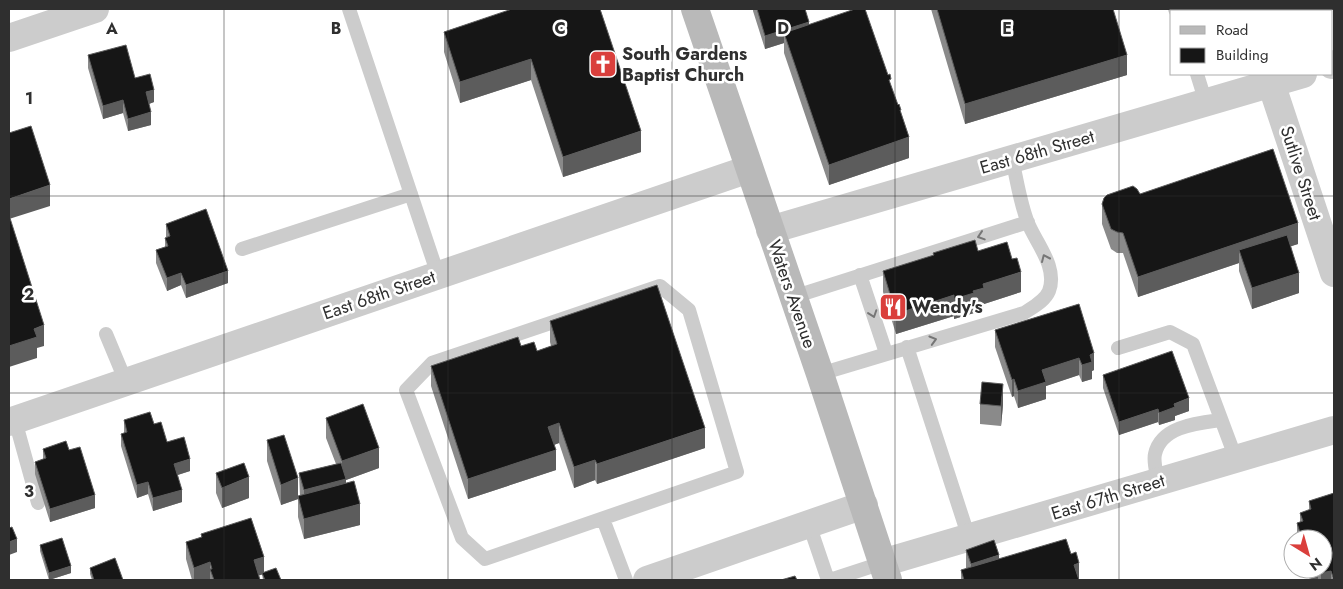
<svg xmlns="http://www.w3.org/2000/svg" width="1343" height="589" font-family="Jost,sans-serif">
  <rect width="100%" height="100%" fill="#fff"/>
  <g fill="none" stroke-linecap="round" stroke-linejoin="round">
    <path stroke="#ccc" stroke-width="14" d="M349,9L438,275
      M1175,9L1176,11
      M1197,74L1206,103
      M242,249L411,194
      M860,275L886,353
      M660,286L689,310L737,472L485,559L462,538L406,390L432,363Z
      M793,297L1028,222
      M106,334L126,382
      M907,347L969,538
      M1118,348L1170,332L1193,344L1236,459
      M820,374L1024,313C1033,307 1045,301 1049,291C1058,267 1036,243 1028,223C1020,203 1017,180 1012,159
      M15,420L38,503
      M1158,482C1157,474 1153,462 1155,454C1161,426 1198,423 1221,420
      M603,519L626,580
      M809,524L828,580
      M830,580L882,563"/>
    <path stroke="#ccc" stroke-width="28" d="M1246,9L1247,11
      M9,38L95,9
      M1332,65L1334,64
      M1268,74L1334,273
      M770,230L1303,74
      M9,422L749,169
      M882,563L1334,430
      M647,580L864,505"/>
    <path stroke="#b9b9b9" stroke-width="28" d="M695,9L820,374L888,580"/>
  </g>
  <path fill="#8a8a8a" d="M507,9H600L641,152L563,177L531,80L460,103L444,52V32L507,11Z
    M753,9H805L809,24L891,86L901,114L909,158L829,185L784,53V43L765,49L753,11Z
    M931,9H1113L1127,75L965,124Z
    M88,55L135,78L154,102L149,104L151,125L128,131L123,113L103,119L88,68Z
    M1140,194L1298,244L1291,246L1299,293L1252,309L1239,271V263L1138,297L1123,253H1117L1111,249L1102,224V204Z
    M166,224L228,283L186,298L181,285L167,291L156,263V250L165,247V238H166Z
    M978,251L1021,292L984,304V308L974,311V313L954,319V316L896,334L883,292V271L933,256V253Z
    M1079,304L1094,370L1092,371V379L1082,382L1079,375L1046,386V399L1018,408L1014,396L1012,397L995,347V330Z
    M550,321L705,448L597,484L595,480L574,488L559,443L554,445L556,470L468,499L431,386V366L521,346L537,351L551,346L550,342Z
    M1103,375L1189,411L1175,416V420L1159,425L1158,422L1119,435L1103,388Z
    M980,404L1003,405L1001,426L980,424Z
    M326,418L379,468L346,480V484L360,525L304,539L298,517V496H300L299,473L336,464L326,438Z
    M124,420L154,424L190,471L178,475L182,502L153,511L148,494L137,498L121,446V434L124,433Z
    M267,440L298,499L281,505L267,461Z
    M43,449L69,450L95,508L50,522L35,474V462L43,459Z
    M216,473L249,498L222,508L216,493Z
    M1334,493V580H1310L1306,569H1323V539H1297V523L1300,522V513L1309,510V501Z
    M201,534L264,572L281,580H263L262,574L259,575L260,580H210V579L207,580H192L186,559V542L201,537Z
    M40,545L71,573L49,580L40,551Z
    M966,550L999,559L1079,580H961V570L966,569Z
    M90,568L123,580H92L90,574Z"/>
  <path fill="#5c5c5c" d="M809,22V35L784,33V43L765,49V36Z
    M1127,55V75L965,124V104Z
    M531,59V80L460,103V82Z
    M154,90V102L146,105V92Z
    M123,100V113L103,119V106Z
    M151,112V125L128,131V119Z
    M641,131V152L563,177V157Z
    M909,137V158L829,185V165Z
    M50,185V206L9,219V199Z
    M1298,223V244L1243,262L1239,250V263L1138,297V277Z
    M228,271V283L186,298V285Z
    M1021,272V292L984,304V308L974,311V313L954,319V299L973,291L983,284Z
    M181,273V285L167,291V278Z
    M1299,273V293L1252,309V288Z
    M954,295V316L896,334V314Z
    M44,325V346L37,348V358L9,367V346L34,329Z
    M1094,353V370L1092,371V379L1082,382V365L1090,355Z
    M1079,358V375L1046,386V399L1018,408V391L1042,370Z
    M1014,379V396L1012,397V380Z
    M1003,384V405L1001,426V406Z
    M1189,398V411L1175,416V420L1159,425V413L1174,404Z
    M1158,409V422L1119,435V422Z
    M559,423V443L548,447V427Z
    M705,428V448L597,484V464Z
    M379,448V468L346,480V499L304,510V490L342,480V461Z
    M556,450V470L468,499V479Z
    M190,459V471L174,476V464Z
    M595,460V480L574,488V467Z
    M249,477V498L222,508V488Z
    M298,478V499L281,505V485Z
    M148,482V494L137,498V485Z
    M182,490V502L153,511V498Z
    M95,495V508L50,522V509Z
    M360,504V525L304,539V519Z
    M17,539V552L9,555V542Z
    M999,555V575L971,580V564Z
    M264,557V574L254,577V560Z
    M210,562V579L207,580H194V568Z
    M1079,563V580H1074V565Z
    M71,566V573L49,580V573Z
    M1311,569H1318V580H1311Z
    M1331,571V580H1321V573Z"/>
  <path fill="#161616" stroke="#5c5c5c" d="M512,9H600L641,131L563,157L531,59L460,82L444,32Z
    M757,9H805L809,22L765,36Z
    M855,9H865L888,75L890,74L891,79L889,80L898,105L899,104L901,110H900L909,137L829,165L784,33Z
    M937,9H1113L1127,55L965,104Z
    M126,45L135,78L150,74L154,90L146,92L151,112L128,119L123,100L103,106L88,55Z
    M31,126L50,185L9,199V133Z
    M1273,149L1298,223L1138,277L1123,233L1117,232L1111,229L1102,204L1104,198L1107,195L1133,186L1137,189L1140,194Z
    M206,209L228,271L186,285L181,273L167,278L156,250L168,246L165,238L170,236L166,224Z
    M9,215L44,325L34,329L37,337L9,346Z
    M1287,235L1299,273L1252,288L1239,250Z
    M975,240L978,251L1007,242L1012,259L1017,258L1021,272L983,284L984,288L973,291L974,293L954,299V295L896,314L883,271L934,255L933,253Z
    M657,285L705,428L597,464L595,460L574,467L559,423L548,427L556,450L468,479L431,366L518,337L521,346L534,342L537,351L557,344L550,321Z
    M1079,304L1094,353L1090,355L1092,362L1082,365L1079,358L1042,370L1046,382L1018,391L1014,379L1012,380L995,330Z
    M1172,351L1189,398L1174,404L1175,407L1159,413L1158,409L1119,422L1103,375Z
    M982,382L1003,384L1001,406L980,404Z
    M363,404L379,448L342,461L326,418Z
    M150,412L154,424L161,422L167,442L184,437L190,459L174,464L182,490L153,498L148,482L137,485L121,434L127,432L124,420Z
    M284,435L298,478L281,485L267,440Z
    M66,441L69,450L80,447L95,495L50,509L35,462L46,458L43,449Z
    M244,463L249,477L222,488L216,473Z
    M341,463L346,479L304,490L299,473Z
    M354,481L360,504L304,519L298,496Z
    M1334,493V577H1333L1331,571L1321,573L1319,569H1323V539H1302L1297,523L1303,521L1300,513L1311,509L1309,501Z
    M251,518L264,557L254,560L260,580H214L210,569H212L210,562L194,568L186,542L202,537L201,534Z
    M12,527L17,539L9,542V528Z
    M62,538L71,566L49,573L40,545Z
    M1066,539L1071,554L1076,552L1079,563L1074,565L1079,580H964L961,570Z
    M994,540L999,555L971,564L966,550Z
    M115,558L123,580H94L90,568Z
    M276,568L281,580H265L262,573Z
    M795,576L797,580H781Z"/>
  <defs><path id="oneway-chevron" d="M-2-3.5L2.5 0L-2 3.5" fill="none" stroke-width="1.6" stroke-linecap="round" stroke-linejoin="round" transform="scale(1.25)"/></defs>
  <g stroke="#767676">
    <use href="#oneway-chevron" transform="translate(981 236) rotate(162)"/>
    <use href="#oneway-chevron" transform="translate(1045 258) rotate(-114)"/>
    <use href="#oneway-chevron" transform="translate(873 314) rotate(71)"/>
    <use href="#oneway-chevron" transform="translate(933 340) rotate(-16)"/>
  </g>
  <path fill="none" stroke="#2f2f2f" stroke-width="1" stroke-opacity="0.55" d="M224,9V580M448,9V580M672,9V580M895,9V580M1119,9V580M9,196H1334M9,393H1334"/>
  <defs>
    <g id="church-square" transform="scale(1.4375)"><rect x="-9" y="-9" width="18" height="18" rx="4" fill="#da3f3c" stroke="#fff"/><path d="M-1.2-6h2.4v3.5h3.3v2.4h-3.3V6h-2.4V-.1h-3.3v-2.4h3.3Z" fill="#fff"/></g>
    <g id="restaurant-square" transform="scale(1.4375)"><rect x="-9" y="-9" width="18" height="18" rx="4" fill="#da3f3c" stroke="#fff"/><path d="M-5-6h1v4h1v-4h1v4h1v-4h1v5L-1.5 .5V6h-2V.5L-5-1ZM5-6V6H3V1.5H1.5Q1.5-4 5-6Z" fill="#fff"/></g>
  </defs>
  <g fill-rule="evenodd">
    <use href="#church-square" x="603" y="64"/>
    <use href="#restaurant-square" x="893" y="307"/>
  </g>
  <g text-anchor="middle" stroke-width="5" stroke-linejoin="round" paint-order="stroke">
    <g font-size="18" font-weight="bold" fill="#2f2f2f" stroke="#fff" text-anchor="start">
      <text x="622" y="60">South Gardens<tspan x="622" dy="21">Baptist Church</tspan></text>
      <text x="912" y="313">Wendy's</text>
    </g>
    <g font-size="18" fill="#2f2f2f" stroke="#fff">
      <text transform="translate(1037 152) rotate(-16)" y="6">East 68th Street</text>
      <text transform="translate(1301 173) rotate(72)" y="6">Sutlive Street</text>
      <text transform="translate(792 294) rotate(71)" y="6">Waters Avenue</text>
      <text transform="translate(379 295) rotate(-19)" y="6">East 68th Street</text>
      <text transform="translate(1108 497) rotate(-17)" y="6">East 67th Street</text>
    </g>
  </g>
  <g font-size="16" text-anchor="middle" font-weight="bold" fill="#2f2f2f" stroke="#fff" stroke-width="5" stroke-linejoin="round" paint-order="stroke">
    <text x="112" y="34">A</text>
    <text x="336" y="34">B</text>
    <text x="560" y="34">C</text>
    <text x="783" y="34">D</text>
    <text x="1007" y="34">E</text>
    <text x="29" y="104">1</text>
    <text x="29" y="300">2</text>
    <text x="29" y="497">3</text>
  </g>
  <rect width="1343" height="589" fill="none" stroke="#2f2f2f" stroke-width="20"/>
  <rect x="1170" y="10" width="162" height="65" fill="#ffffff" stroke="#acacac"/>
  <rect x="1180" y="26" width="25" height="8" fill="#b9b9b9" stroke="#acacac"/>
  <text x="1216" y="35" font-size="15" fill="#2f2f2f">Road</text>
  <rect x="1180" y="48" width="25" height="15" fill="#161616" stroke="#acacac"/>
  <text x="1216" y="60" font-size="15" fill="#2f2f2f">Building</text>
  <g transform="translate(1308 554) rotate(143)"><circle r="24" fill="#ffffff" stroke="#acacac"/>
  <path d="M0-4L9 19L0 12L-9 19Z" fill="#da3f3c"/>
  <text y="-8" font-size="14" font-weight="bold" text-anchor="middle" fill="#2f2f2f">N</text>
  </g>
</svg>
